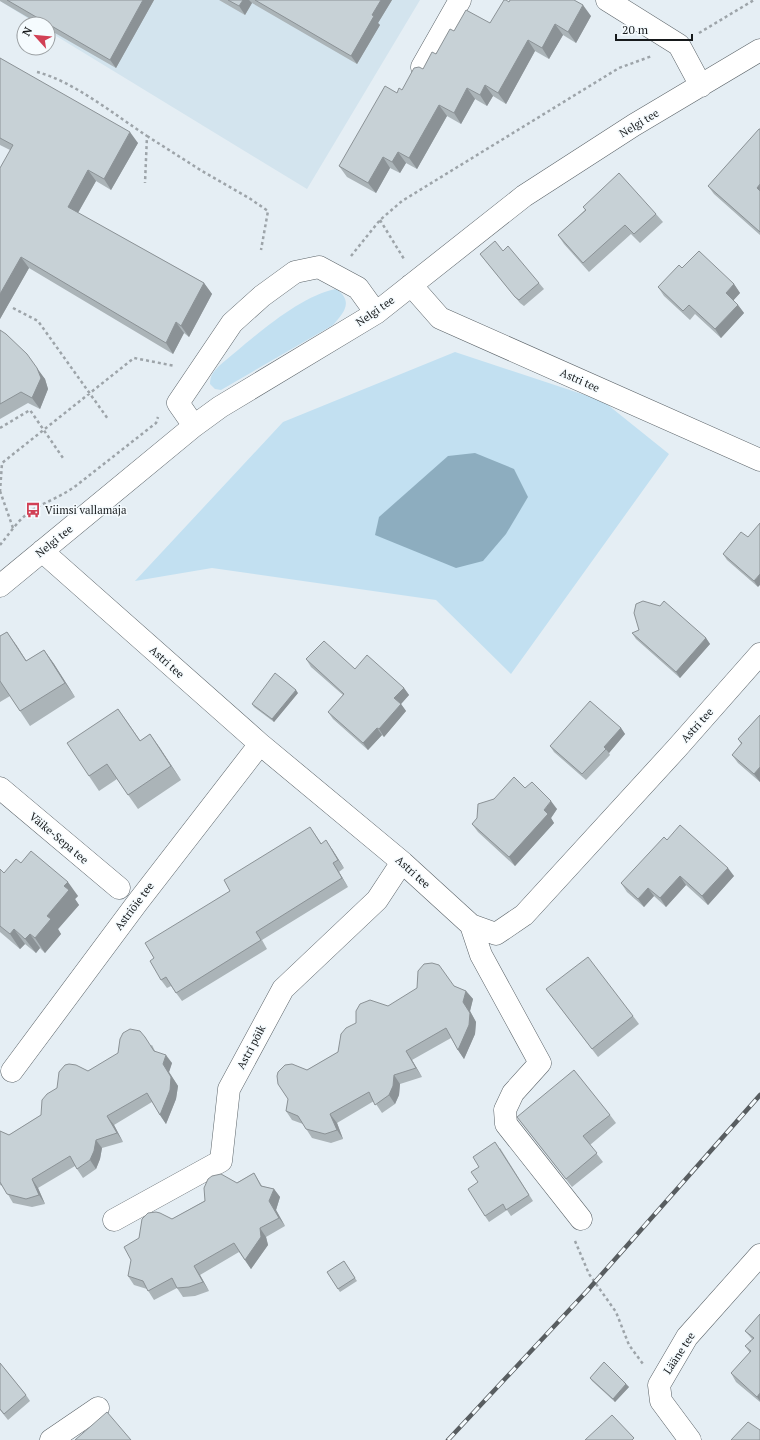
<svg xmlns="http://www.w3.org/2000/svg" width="760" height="1440" font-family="'PT Serif',serif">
  <rect width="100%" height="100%" fill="#e5eef4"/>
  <path fill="#d3e4ee" d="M0,0H420L307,189L48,31V24H37L0,1Z"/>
  <path fill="#c2e0f1" d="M336,289C354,301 344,313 333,325L221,390L215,389L210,384C210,376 213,372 219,366C249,341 298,296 336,289Z
    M455,352L603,401L669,454L511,674L436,600L212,568L135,581L283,422Z"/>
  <path fill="#8dadbf" d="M475,453L514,469L528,497L506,534L483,561L456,568L375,535L379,517L448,456Z"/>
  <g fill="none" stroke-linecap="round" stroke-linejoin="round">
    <g stroke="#5b6368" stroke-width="23">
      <path id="minor" d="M607,0L679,45L701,86
        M422,67L460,0
        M411,285L440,318L760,460
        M194,426L178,403L232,323L262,296L295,272L319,267L358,288L376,313
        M42,551L260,744L402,862L471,925L496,934L524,915L677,748L760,654
        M0,586L194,426L220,407L376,313L524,196L634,125L760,50
        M0,788L119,888
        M471,925L481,955L540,1063L513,1093L505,1110L506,1124L581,1219
        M12,1071L137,903L260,744
        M114,1220L221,1161L229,1089L283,989L377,900L402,862
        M51,1440L98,1408
        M690,1440L661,1401L659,1385L687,1337L760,1255"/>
    </g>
    <path stroke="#9da4a9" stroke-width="2.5" stroke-dasharray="3 3" stroke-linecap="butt" d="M699,33L754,0
      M37,72C73,81 115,115 147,136L145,183
      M147,136L202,171L249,198L268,211L261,250
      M380,220L404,259
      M351,256L380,220L402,201L619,68L652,56
      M13,308L38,321L108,419
      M0,428L30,410L63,458
      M0,491L13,528
      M0,492L2,463L134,358L175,366
      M0,545C10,533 20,517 34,509C48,501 64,495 77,485L156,423L158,417
      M575,1241L589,1274L616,1312L629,1345L643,1364"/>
    <use href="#minor" stroke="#fff" stroke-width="22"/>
    <g stroke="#585d60" stroke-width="4.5">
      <path id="rail" d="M448,1440L587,1291L760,1095"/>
    </g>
    <use href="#rail" stroke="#f5fbfe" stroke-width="3" stroke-dasharray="9" stroke-linecap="butt"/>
  </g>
  <path fill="#abb4b8" d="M0,0H154L116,68L48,29V24H39L0,1Z
    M219,0H392L378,23L380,25L357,64L252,3L245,15Z
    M509,2L591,16L576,43L563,35L549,59L535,51L506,104L493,96L487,106L475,99L461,124L447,116L417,169L406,163L400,173L390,168L376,193L347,177L339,166L397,93L402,90L423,69L454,31L490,23Z
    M0,58L138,143L111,190L96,181L78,213L204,283L212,294L189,337L184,333L173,354L29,268L0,319L10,150L0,145Z
    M760,129V235L714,194L708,186Z
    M583,207L656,214L663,222L640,243L631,234L589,272L564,244L558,235L585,210Z
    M503,251L539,283L544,289L524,306L520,303L480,254Z
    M682,268L734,284L740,293L733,300L738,305L744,313L721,338L695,314L690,320L664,296L658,287Z
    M0,330L45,379L48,389L40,409L28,403L0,419Z
    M741,532L758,587L727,560L723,554Z
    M7,632L26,661L44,650L54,664L75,697L30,726L10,696L0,702V636Z
    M632,633L706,638L710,644L680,678L636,639Z
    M306,659L355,669L404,688L409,695L401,704L406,711L384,737L382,735L368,750L333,719L328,712L343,695L311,667Z
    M298,693L274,722L254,707L252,704Z
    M118,709L140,741L150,734L181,780L138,809L117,779L99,791L89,776Z
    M760,715V782L738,763L732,755L741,744L738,739Z
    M621,728L625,734L609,753L610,755L586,780L554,752L550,746Z
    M525,788L557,809L551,818L554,823L515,866L478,832L472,824L494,799Z
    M310,827L321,843L332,849L344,868L339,872L348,887L262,940L267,949L182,1001L171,986L167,988L161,980L230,891Z
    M667,840L734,876L708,905L686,885L666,907L654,896L644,907L627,892L621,883Z
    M21,863L78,896L75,899L79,905L58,929L61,934L45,953L40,948L36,953L25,944L20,949L0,932V869L4,873Z
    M454,986L466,991L473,999L470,1011L476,1022L475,1034L464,1059L458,1050L451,1038L412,1060L422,1077L400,1084L399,1095L395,1104L382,1113L374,1101L337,1123L343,1139L331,1143L312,1138L303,1124L292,1120L286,1111L307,1070L338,1052L356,1023L388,1006Z
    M546,989L633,1016L639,1024L598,1057Z
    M152,1045L155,1051L172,1063L169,1072L178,1086L176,1099L166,1124L160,1115L152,1102L114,1125L123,1142L102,1148L100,1159L96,1169L83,1178L75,1166L38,1188L45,1204L32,1207L13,1203L3,1186L0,1185V1131L9,1135L41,1115L88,1071Z
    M610,1115L616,1123L590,1145L603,1162L572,1187L523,1125L517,1117Z
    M500,1148L533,1201L511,1216L507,1210L489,1222L485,1216L478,1182L479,1167Z
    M254,1173L262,1186L274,1189L280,1197L276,1210L285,1226L266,1237L268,1245L251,1269L239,1252L200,1275L209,1291L195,1296L183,1297L177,1288L154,1300L147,1289L134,1285L128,1276L172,1219Z
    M344,1261L357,1281L340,1292L327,1272Z
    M760,1314V1402L736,1382L731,1373L750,1353L745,1346L752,1339L745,1331Z
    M0,1363L26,1395L30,1401L8,1420L0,1410Z
    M590,1378L626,1384L629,1387L615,1402L592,1381Z"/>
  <path fill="#8b9296" d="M143,0H154L116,68L110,60Z
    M243,0H249L252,3L245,15L239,6Z
    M381,0H392L378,23L380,25L357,64L351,56L372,15Z
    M583,5L591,16L576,43L568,32Z
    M555,24L563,35L549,59L542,48Z
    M528,40L535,51L506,104L498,93Z
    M485,85L493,96L487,106L480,95Z
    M467,88L475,99L461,124L454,113Z
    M439,105L447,116L417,169L409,158Z
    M130,132L138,143L111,190L104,179Z
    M398,152L406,163L400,173L392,162Z
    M383,157L390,168L376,193L368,183Z
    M88,170L96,181L75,218L68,207Z
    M760,184V193L757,188Z
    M21,257L29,268L0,319V294Z
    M204,283L212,294L189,337L181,326Z
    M734,284L740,293L732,302L726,293Z
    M738,305L744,313L721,338L715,329Z
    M176,322L184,333L173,354L166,343Z
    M37,368L45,379L48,389L40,409L32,398Z
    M760,574V585L758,587L754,581Z
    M7,632L17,646L36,676L26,661Z
    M706,638L710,644L680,678L676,672Z
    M44,650L54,664L75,697L65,683Z
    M404,688L409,695L401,704L406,711L384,737L379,729L394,698Z
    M296,690L298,693L274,722L272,719Z
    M118,709L128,723L150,755L140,741Z
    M377,728L382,735L368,750L363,743Z
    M621,728L625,734L609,753L604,747Z
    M150,734L160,748L181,780L171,766Z
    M760,767V782L754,774Z
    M551,801L557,809L551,818L554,823L515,866L509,857Z
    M326,840L332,849L344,868L338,860Z
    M333,863L339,872L348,887L342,878Z
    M728,868L734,876L708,905L702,896Z
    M680,876L686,885L666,907L660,898Z
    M68,882L78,896L75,899L79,905L58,929L61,934L45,953L35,938L64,886Z
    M648,888L654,896L644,907L638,899Z
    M14,929L25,944L20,949L10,934Z
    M30,934L40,948L36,953L25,939Z
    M466,991L473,999L470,1011L476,1022L475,1034L464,1059L458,1050L463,1002Z
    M406,1051L412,1060L422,1077L416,1068Z
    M166,1055L172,1063L169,1072L178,1086L176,1099L166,1124L160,1115L163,1064Z
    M394,1075L400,1084L399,1095L395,1104L389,1095Z
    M330,1114L337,1123L343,1139L337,1130Z
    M107,1116L114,1125L123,1142L117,1133Z
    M96,1140L102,1148L100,1159L96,1169L90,1160Z
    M32,1179L38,1188L45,1204L39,1195Z
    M274,1189L280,1197L276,1210L285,1226L279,1218L269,1201Z
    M260,1228L266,1237L268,1245L251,1269L245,1260Z
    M194,1266L200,1275L209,1291L203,1282Z
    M626,1384L629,1387L615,1402L613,1399Z
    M760,1393V1401L757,1397Z"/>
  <path fill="#c7d1d6" stroke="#8b9296" d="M7,0H143L110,60Z
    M228,0H243L239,6Z
    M255,0H381L372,15L374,16L351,56Z
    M504,0H506L509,2L510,0H574L583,5L568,32L555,24L542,48L528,40L498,93L485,85L480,95L467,88L454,113L439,105L409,158L398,152L392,162L383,157L368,183L339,166L385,86L397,93L399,88L402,90L414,68L419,67L423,69L432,52L436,54L450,29L454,31L466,10L490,23Z
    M0,58L130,132L104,179L88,170L68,207L204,283L181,326L176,322L166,343L21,257L0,294V168L13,145L0,138Z
    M759,129H760V184L757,188L760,191V232L708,186Z
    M619,173L656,214L634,234L625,225L583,263L558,235L586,210L583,207Z
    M495,241L503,251L508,246L539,283L519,300L515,297L480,254Z
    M699,251L734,284L726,293L738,305L715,329L689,305L683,311L658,287L679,265L682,268Z
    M0,330L6,334L27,354L37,368L41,378L32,398L21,392L0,404Z
    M760,523V574L754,581L723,554L741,532L748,537Z
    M643,601L660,606L664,601L706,638L676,672L632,633L639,630L634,613L636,604Z
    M7,632L26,661L44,650L65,683L20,711L0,681V636Z
    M324,641L355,669L367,655L404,688L394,698L401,704L379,729L377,728L363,743L328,712L344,694L306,659Z
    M275,673L296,690L272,719L252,704Z
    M590,701L621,728L604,747L606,749L582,774L550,746Z
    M118,709L140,741L150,734L171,766L128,795L107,764L89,776L67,743Z
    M760,715V767L754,774L732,755L742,743L738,739Z
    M514,777L525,788L532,782L551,801L544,810L548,814L509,857L472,824L477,818L478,804L494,799Z
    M680,825L728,868L702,896L680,876L660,898L648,888L638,899L621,883L664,837L667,840Z
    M310,827L321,844L326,840L338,860L333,863L342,878L256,932L261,940L176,993L166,977L161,980L150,961L154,958L145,943L230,891L224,880Z
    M31,851L68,882L64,886L69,890L47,916L51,919L35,938L30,934L25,939L14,929L10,934L0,926V869L4,873L16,859L21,863Z
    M588,957L633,1016L592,1049L546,989Z
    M432,963L439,965L454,986L466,991L463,1002L470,1013L469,1025L458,1050L446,1028L406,1051L416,1068L394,1075L393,1086L389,1095L375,1105L369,1092L330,1114L337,1130L325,1134L306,1129L298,1116L286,1111L288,1099L278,1084L277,1076L278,1072L285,1065L292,1064L307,1070L338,1052L341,1034L346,1028L356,1023V1011L360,1004L370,1000L388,1006L417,988L418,971L424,964Z
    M130,1029L140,1031L145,1037L154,1051L166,1055L163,1064L171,1077L170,1090L160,1115L147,1093L107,1116L117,1133L96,1140L94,1151L90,1160L77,1169L70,1156L32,1179L39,1195L26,1199L7,1194L0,1182V1131L9,1135L41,1115L42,1100L47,1094L57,1088L59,1072L65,1065L69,1064L76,1065L88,1071L118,1053L120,1039L123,1033Z
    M574,1070L610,1115L583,1136L597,1153L566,1179L517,1117Z
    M495,1142L529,1195L506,1210L503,1204L485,1216L468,1189L478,1182L471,1172L479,1167L473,1157Z
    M254,1173L261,1186L274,1189L269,1201L279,1218L260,1228L261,1237L245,1260L234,1243L194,1266L203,1282L189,1287L177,1288L172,1278L148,1291L143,1281L128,1276L131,1260L124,1247L139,1238L142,1219L148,1213L156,1212L160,1213L172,1219L205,1201L204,1188L208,1179L212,1176L221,1174L237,1183Z
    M344,1261L355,1278L338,1289L327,1272Z
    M760,1314V1393L757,1397L731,1373L751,1351L745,1346L754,1338L745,1331Z
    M604,1362L626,1384L613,1399L590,1378Z
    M0,1363L26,1395L4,1414L0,1409Z
    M107,1412L131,1440H75Z
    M612,1415L634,1438L632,1440H585Z
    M748,1422L760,1430V1440H731Z"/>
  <defs>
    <g id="bus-bare" transform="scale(1.2)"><path d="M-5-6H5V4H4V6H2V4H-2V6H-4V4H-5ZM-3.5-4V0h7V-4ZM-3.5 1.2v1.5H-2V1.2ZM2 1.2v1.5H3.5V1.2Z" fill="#d14055" stroke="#f5fbfe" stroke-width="2.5" paint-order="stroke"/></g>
  </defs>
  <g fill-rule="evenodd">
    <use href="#bus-bare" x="33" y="510"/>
  </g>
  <g text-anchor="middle" stroke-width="3" stroke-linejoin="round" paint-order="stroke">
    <g font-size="11" fill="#171a1c" stroke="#f5fbfe">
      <text transform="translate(639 123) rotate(-31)" y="4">Nelgi tee</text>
      <text transform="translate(375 311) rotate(-35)" y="4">Nelgi tee</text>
      <text transform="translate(580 380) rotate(24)" y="4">Astri tee</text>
      <text transform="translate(54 541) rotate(-39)" y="4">Nelgi tee</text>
      <text transform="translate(167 662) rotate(42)" y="4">Astri tee</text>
      <text transform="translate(697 725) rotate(-48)" y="4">Astri tee</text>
      <text transform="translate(59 838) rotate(40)" y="4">Väike-Sepa tee</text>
      <text transform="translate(413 872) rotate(42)" y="4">Astri tee</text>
      <text transform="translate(134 906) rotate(-53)" y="4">Astriõie tee</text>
      <text transform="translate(251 1047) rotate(-62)" y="4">Astri põik</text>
      <text transform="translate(679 1353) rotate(-57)" y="4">Lääne tee</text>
    </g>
    <g font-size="11" fill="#171a1c" stroke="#f5fbfe" text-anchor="start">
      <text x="45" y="514">Viimsi vallamaja</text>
    </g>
  </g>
  <g transform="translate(36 36) rotate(297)"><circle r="19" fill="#f5fbfe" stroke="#9ca1a4"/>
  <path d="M0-3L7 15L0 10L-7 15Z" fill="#d14055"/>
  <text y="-6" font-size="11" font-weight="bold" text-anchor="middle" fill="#171a1c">N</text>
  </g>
  <path d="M616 34v6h76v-6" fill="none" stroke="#171a1c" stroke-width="2"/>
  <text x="622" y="34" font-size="12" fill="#171a1c" stroke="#f5fbfe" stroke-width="3" paint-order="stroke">20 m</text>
</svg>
